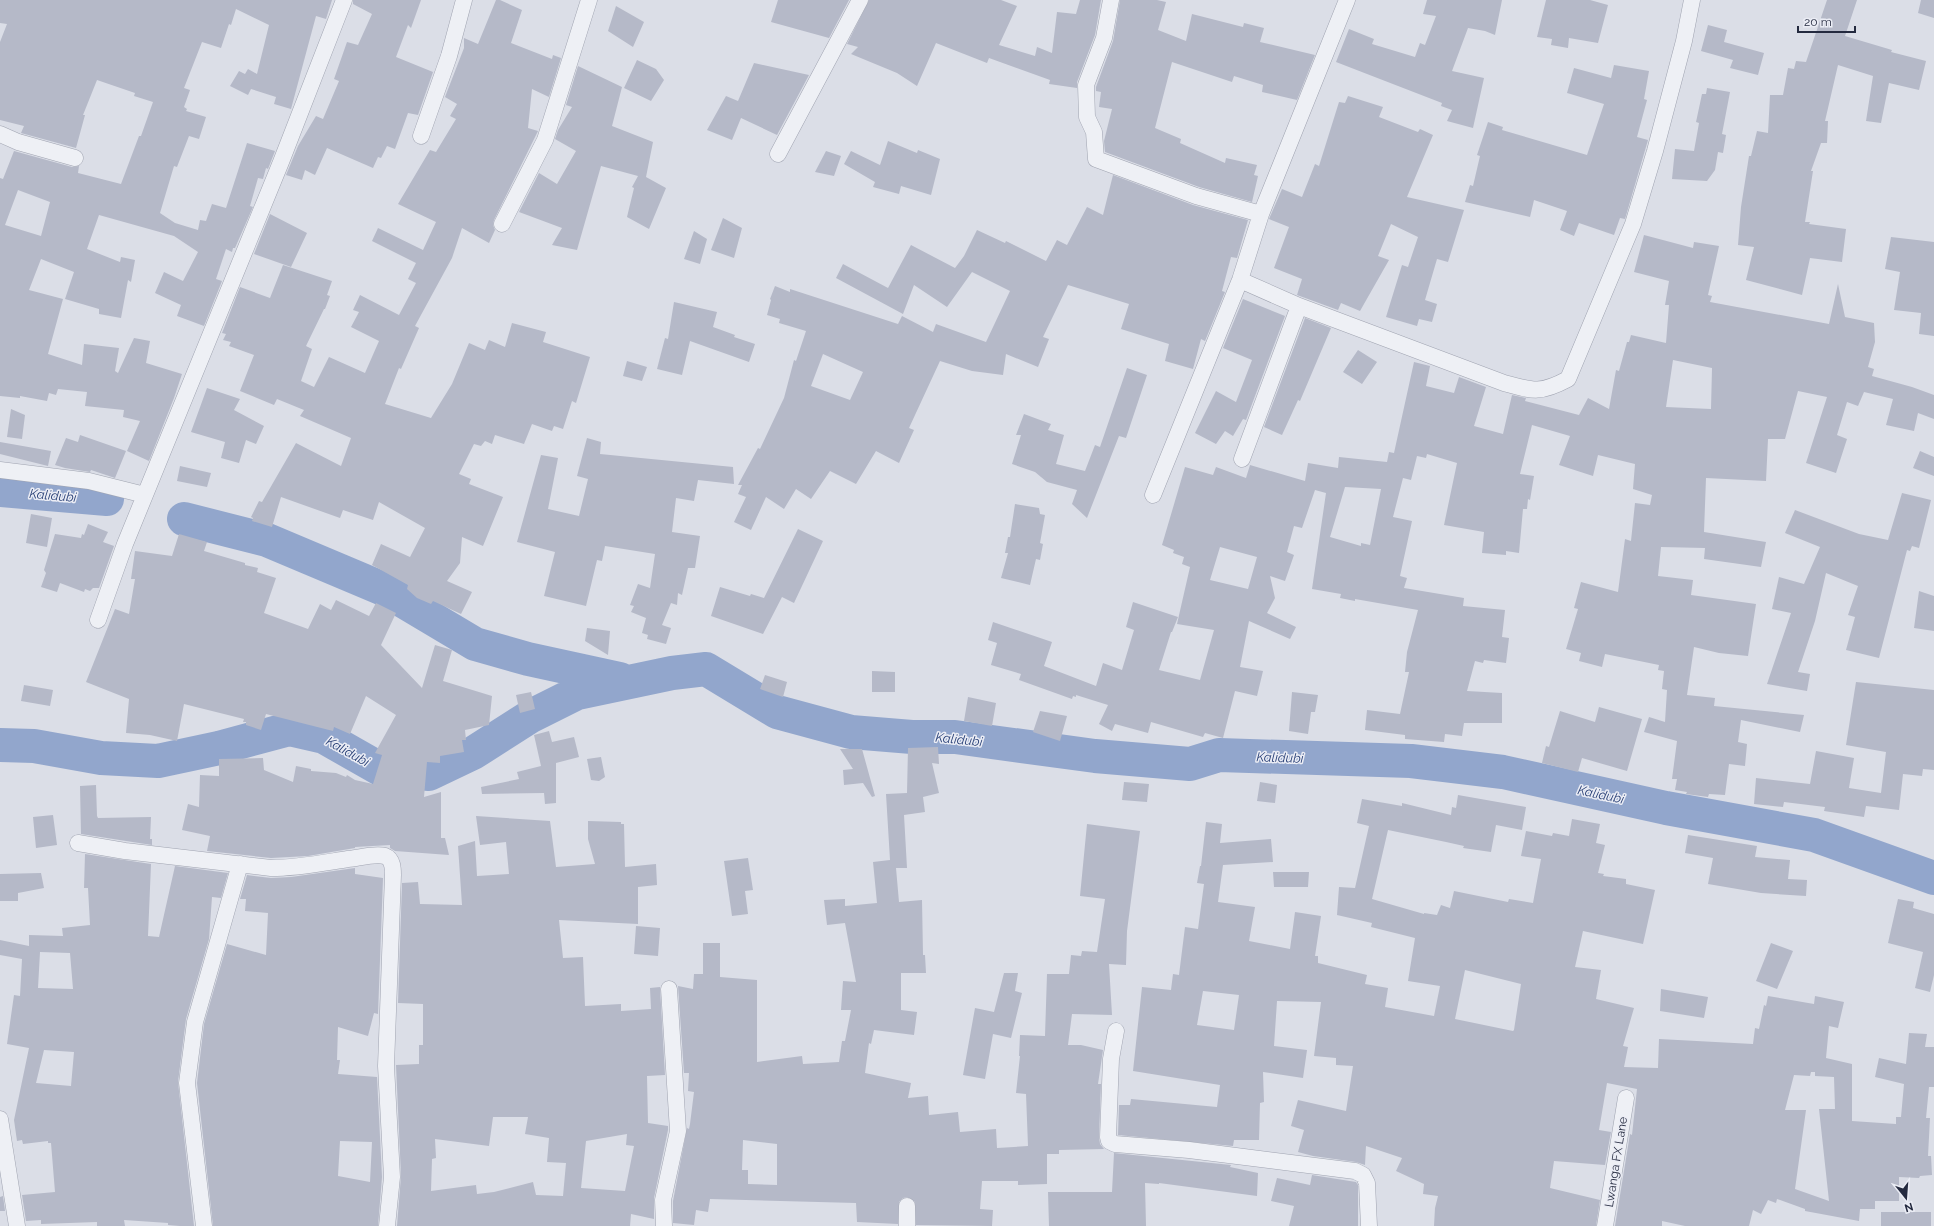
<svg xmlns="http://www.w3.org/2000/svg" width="1934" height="1226" font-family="Raleway,sans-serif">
  <rect width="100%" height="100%" fill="#dbdee7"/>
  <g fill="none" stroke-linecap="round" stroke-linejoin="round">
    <path stroke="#92a6cc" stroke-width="34" d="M0,490L107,499
      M184,519L267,540L381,588L475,644L528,659L620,679
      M0,745L34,746L101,758L158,761L219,748L289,729L324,737L382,770L429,774L473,753L531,716L577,693L672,673L706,669L777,712L851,732L912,737H955L1095,756L1190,764L1219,755L1411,761L1503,772L1666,808L1814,835L1934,878"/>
  </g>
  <path fill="#b5b9c8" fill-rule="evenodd" d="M0,0H332L326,19L316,16L291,109L274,104L276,97L251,89L248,95L230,86L239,71L245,74L248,69L257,74L269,25L236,9L231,25L229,24L221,48L202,42L184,88L190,90L184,107L187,109L186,111L206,117L199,139L189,136L177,167L174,166L160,213L175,223L198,230L200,220L206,221L212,204L226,208L247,143L275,151L268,169L266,168L263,179L258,178L250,206L253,207L235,248H233L232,252L226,249L216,279L222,281L204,326L177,316L181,305L155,293L164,272L183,281L198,252L174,236L99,215L87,249L120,262L121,257L135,260L131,282L128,280L121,318L99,314V309L65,299L74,272L41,259L29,290L63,299L48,354L82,365L84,344L119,348L115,371L118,373L134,338L150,341L146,363L182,374L174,398L149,461L127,451L140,421L123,417L124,410L85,406L87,392L58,389L56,395L49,393L47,401L20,396V398L0,396V178L3,179L14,151L72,167L79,166L78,173L121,184L139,136H141L153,102L134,96L135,93L97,80L83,115H85L76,148L21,133L24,126L0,120V42L7,24L0,23ZM18,190L50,202L41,236L5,225Z
    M353,0H421L411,28L408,25L396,57L433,72L418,115L408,113L395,149L387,146L381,158L378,157L373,168L327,148L315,175L305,170L302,180L286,175L298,146L316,116L323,119L339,81L334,79L347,42L358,45L372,14L353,4Z
    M496,0H500L522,10L511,43L552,59L553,55L561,58L549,97L532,89L528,128L538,131L494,220L493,225L495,230L489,243L462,228L452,258L415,326L419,328L401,369L399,368L385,404L431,418L452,384L469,343L485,350L489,340L505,347L512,323L546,332L543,342L590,357L576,403L572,401L563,429L554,426L552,431L532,424L524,444L495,435L492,444L485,441L481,446L474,444L459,474L471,479L469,484L503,497L483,546L462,537L460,563L447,581L472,592L461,614L433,601L431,604L417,598L407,589L408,585L372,565L381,544L410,557L425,528L379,502L373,520L343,510L340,518L281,497L272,527L252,521L253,518L251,517L259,501L262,502L296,443L341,466L351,438L300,416L304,410L277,399L274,405L240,391L254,355L229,346L231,342L223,340L226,334L222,333L240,287L270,298L283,265L332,281L327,295L330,296L325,309H324L306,346L312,349L301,381L314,387L329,357L365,373L379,341L351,327L359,312L353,310L360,295L399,315L416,283L408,279L416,263L372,241L378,228L423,250L436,222L398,204L430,150L436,152L456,119L450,116L457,104L445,97L464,48V38L478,44Z
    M778,0H849L829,38L771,22Z
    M869,0H1001L1017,6L999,45L1035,56L1037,47L1052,53L1057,12L1076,14L1080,0H1101L1095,35L1077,82V88L1049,84L1050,80L989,58L987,63L936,43L917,86L897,73L851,54L858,47L847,44Z
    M1120,0H1157L1166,2L1158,30L1186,41L1192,14L1243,27L1244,23L1264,28L1260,42L1315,55L1297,100L1262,92L1263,85L1234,76L1232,82L1172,62L1155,128L1181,139L1180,143L1225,163L1226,158L1257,165L1254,175L1258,176L1252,202L1199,187L1105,152L1104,141L1112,109L1099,107L1101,92L1096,91V87L1113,41Z
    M1427,0H1502L1495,35L1485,31L1468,28L1452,71L1484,78L1473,128L1447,121L1452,110L1441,106L1442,103L1336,62L1349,29L1374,39L1372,44L1415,57L1420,43L1425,45L1436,16L1423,14Z
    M1546,0H1590L1608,5L1598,43L1569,38L1568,48L1551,45L1552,39L1537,37Z
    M1827,0H1857L1845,36L1892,50L1891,52L1926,61L1919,90L1889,83L1881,123L1866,121L1873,76L1838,65L1825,121H1828L1827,143H1821L1811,171H1813L1805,222H1810L1809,224L1846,229L1842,262L1810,258L1802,295L1746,280L1754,247L1738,245L1741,207L1749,156H1751L1757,131L1768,133L1770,95H1783L1788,68L1794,69L1796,61L1806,62Z
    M1921,0H1934V18L1918,13Z
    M616,6L644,22L633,47L608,31Z
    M1708,25L1727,30L1724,42L1764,53L1758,75L1730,68L1733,60L1701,51Z
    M637,60L656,69L664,80L651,101L624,88Z
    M754,63L809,75L777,135L741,118L732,140L707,130L726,96L738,101Z
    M1614,65L1649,71L1644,99L1647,100L1637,137L1648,140L1625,219L1620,218L1614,235L1579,223L1574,236L1560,230L1567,211L1534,200L1530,217L1465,202L1470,185L1473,186L1480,156L1477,155L1488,122L1503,127L1502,130L1587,155L1604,104L1567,93L1574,68L1611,78Z
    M578,66L622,87L612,126L653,142L646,177L666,188L649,229L627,217L634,188L632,187L638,176L601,166L577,250L552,245L562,228L519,212L539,173L557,184L576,151L555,139L558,130L572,107L566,105Z
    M1707,88L1730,92L1722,134L1726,135L1723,153L1718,152L1715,170L1707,181L1672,179L1675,149L1694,151L1699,123L1696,122L1702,94H1706Z
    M1348,96L1383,107L1379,117L1418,132L1420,129L1433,135L1407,197L1464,210L1448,262L1437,259L1425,300L1437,304L1432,322L1419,319L1417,326L1386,317L1402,265L1408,267L1418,237L1391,224L1378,256L1389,260L1360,311L1341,303L1338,310L1297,295L1302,279L1274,268L1289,227L1269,219L1282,189L1302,197L1315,164L1319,166L1339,102L1345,103Z
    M888,141L917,153L918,150L940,159L931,195L901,186L899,194L873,187L875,182L844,164L851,151L880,165Z
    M826,151L841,156L834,176L815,172Z
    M1113,175L1193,205L1248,220L1237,258L1231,257L1222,291L1225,292L1205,341L1201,339L1193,369L1165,361L1169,344L1121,329L1129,304L1068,285L1043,337L1049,339L1038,367L1006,354L1003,375L972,371L940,361L909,428L914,430L899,463L876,451L856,484L830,471L811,499L796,489L784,509L766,497L751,530L734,522L746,497L738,494L742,485H738L758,448L760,449L784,398L794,360L796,361L806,331L779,323L780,319L767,315L771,300L770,299L775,286L790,292V289L898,324L902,316L933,332L936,324L986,342L1010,291L972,272L947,307L914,285L903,314L836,278L843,264L888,288L911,245L955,268L964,256L977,230L1005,243L1006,241L1046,261L1057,240L1067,245L1087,207L1103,215ZM823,354L863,372L850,400L811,386Z
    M270,214L307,233L291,267L254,254Z
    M723,218L742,228L734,258L711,250Z
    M694,231L707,239L700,264L684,259Z
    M1644,235L1693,248L1694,242L1719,246L1708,295L1712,296L1710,302L1829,324L1838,284L1845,317L1874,323L1875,342L1868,367L1874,369L1872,376L1912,387L1934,395V419L1918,413L1914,431L1886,425L1893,399L1864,392L1858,406L1847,402L1837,435L1847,439L1836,473L1806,463L1827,397L1798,391L1785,439H1768L1766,481L1706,478L1704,532L1766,542L1761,567L1704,559L1705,548L1661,547L1658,576L1693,580L1691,595L1756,604L1748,656L1719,653L1694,647L1687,695L1715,698L1714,706L1804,715L1800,732L1741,720L1738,742L1747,744L1745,766L1729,764L1725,795L1709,794L1708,797L1686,794L1687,792L1675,790L1677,779H1672L1677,741L1644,732L1649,717L1665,722L1667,690L1662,689L1664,671L1658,670L1659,665L1605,654L1602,667L1579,661L1581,653L1566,649L1578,609L1574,608L1581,582L1618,592L1625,539L1631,541L1635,503L1650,505L1652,495L1633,489L1635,464L1598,455L1593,476L1559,465L1570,436L1532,425L1520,474L1534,476L1530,500L1528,499L1527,509H1523L1519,553L1506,551V555L1482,553L1484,532L1444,525L1457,463L1427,454L1426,458L1417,456L1411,480L1403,478L1393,517L1412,521L1400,576L1407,578L1404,588L1464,598L1463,606L1505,610L1502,637L1509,638L1506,663L1484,660L1483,663L1475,661L1467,691L1502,693V723H1464L1462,736L1445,734L1444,742L1405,739V735L1365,730L1367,710L1400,714L1409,672H1405L1407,652L1418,610L1355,599V601L1340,598L1341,594L1312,589L1326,493L1315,490L1302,528L1294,526L1287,552L1294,555L1285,581L1270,576L1275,598L1267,613L1296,627L1290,639L1249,621L1240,667L1263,671L1257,696L1235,691L1223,738L1205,733L1203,737L1151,722L1148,733L1115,724L1112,731L1099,724L1108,705L1076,695V697L1073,696L1072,699L1019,680L1021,674L991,665L997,643L988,640L993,622L1052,642L1044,666L1096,686L1103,663L1122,670L1134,630L1126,627L1133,602L1178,617L1172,632H1171L1159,670L1200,680L1214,630L1177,624L1190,567L1182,564L1184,557L1173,553L1174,550L1162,545L1185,467L1213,475L1216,467L1246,478L1250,465L1305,481L1308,463L1338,468L1339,457L1387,462L1389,452L1394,453L1414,362L1430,366L1426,386L1454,393L1459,377L1486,387L1474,426L1503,434L1512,395L1526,398L1525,401L1579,415L1588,398L1609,409L1616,370L1619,371L1627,342H1629L1631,335L1666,343L1669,305H1665L1669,281L1634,272ZM1673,360L1712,368L1711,409L1666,407ZM1345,487L1381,489L1370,545L1361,543V546L1330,537ZM1220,547L1257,557L1248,589L1210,580Z
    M1891,237L1934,242V336L1919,334L1921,313L1894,310L1900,272L1885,269Z
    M1243,299L1285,316L1246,420L1243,419L1233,436L1225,431L1216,444L1195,433L1216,391L1236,402L1252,360L1223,348Z
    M674,302L717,312L713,327L735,335L734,337L755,344L749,362L690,341L682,375L657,369L665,338L668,339Z
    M1305,318L1331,328L1300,401L1298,400L1282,435L1264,427Z
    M1358,350L1377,362L1362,384L1343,372Z
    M627,361L647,367L642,381L623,376Z
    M1127,368L1147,375L1126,438L1119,436L1087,518L1072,504L1077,490L1047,482L1035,472L1012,464L1021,435H1016L1024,414L1051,424L1048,430L1064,435L1056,464L1085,471L1095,445L1100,447Z
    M207,388L240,399L234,410L264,426L256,444L246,440L239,463L221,458L225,442L191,432Z
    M11,409L25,415L22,439L7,437Z
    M80,435L126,451L115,478L91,470L90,472L65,468L55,465L66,438L78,442Z
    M587,438L601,442L600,454L733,467L734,484L698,480L694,501L676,498L672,532L700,536L695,568H688L682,595L678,593L677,605L671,603L662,625L671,628L666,644L647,639L648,635L642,633L646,618L631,612L634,606L630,605L638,584L650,588L655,554L605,546L602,561L597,560L586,606L544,596L555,552L517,542L541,455L558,458L548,509L579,516L588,479L577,476Z
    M0,442L51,451L48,466L0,454Z
    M1920,451L1934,457V476L1913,468Z
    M180,466L211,473L207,487L177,481Z
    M1902,493L1931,500L1919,548L1912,546L1910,551L1907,550L1879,658L1846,650L1855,617L1848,615L1858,586L1826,573L1815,621L1798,672L1810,674L1807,691L1767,684L1791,613L1772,609L1779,577L1804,584L1820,547L1785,533L1795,510L1859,534L1888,540Z
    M1015,504L1039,508L1040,514L1045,515L1040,543L1043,544L1040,560L1036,559L1030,585L1001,578L1008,553H1005L1008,537H1010Z
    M31,514L52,518L47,547L26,543Z
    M88,524L108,532L103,542L114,546L99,588H93L90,591L85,589L84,592L60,583L57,592L41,587L46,573L44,570L55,534L81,538L82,534L84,535Z
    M798,529L823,541L794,603L782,597L763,634L711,616L720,587L750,596L751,594L764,598Z
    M179,534L207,542L204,551L245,563V565L258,568L257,572L276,578L264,613L308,629L320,604L331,610L336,600L369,616L376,603L396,613L381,645L422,688L435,645L452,650L443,681L492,696L489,725L465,730L466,740H462L464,752L440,756V763L427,762L424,797L441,792V838H445L449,855L395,851L390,848V845L355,847V848L308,856L271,858L207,851L210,836L182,830L188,804L199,807L200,775L219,776V759L263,758L264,770L293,782L296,766L311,769V771L336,773L346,777L347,775L355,780L373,784L382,755L375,753L396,715L366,696L350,734L334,727L333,731L266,714L261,730L246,725V722H243L244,719L184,704L177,741L150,735L126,733L129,699L86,682L115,609L129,614L135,579H131L135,551L172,556Z
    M1919,591L1934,596V631L1914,628Z
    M587,628L610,631L608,655L585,641Z
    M872,671L895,672V692H872Z
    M765,675L787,682L783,697L760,689Z
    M1856,682L1934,690V770L1923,769L1922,776L1903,774L1899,810L1866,806L1864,817L1824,811L1825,807L1784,802L1783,807L1754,804L1756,778L1810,784L1816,751L1854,758L1849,788L1881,793L1886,752L1846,745Z
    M24,685L53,690L50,706L21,701Z
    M531,692L535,709L520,713L516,695Z
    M1292,692L1318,695L1315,712H1311L1308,734L1289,731Z
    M968,697L996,703L992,726L964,721Z
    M1599,707L1642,719L1627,771L1582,758L1578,772L1542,763L1546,746L1549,747L1560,711L1595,722Z
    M1040,711L1067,716L1060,741L1033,732Z
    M549,731L552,742L574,737L579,757L556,763V803L545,804L544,793L482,794L481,787L519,779L517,772L541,766L534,735Z
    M938,747L939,764L932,763L939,793L923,797L925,812L904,815L907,868H896L899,902L922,900L923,955H925L926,973H901V1010L917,1012L914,1035L874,1030L871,1044L869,1043L865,1073L911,1083L908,1098L928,1096L929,1115L958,1112L960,1132L996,1129L997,1148L1028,1146L1026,1094L1016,1093L1020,1056H1019L1020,1035L1045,1036L1047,974H1069L1071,955L1081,956L1082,951L1097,952L1105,899L1080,896L1087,824L1140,831L1127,931L1126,965L1109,964L1112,1015L1072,1014L1068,1045H1081L1103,1050L1098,1084H1101L1099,1137L1100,1144L1104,1149L1059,1150V1154H1047V1184L1018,1185V1181H982L980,1209L993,1210L992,1226L916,1225L915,1202L907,1197L903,1198L899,1202L898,1224L857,1222L856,1203L710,1199L708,1212L696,1210L694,1225L673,1223V1201L687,1128L689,1129L690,1124L694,1092L688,1091L689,1073H684L678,986L693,989L694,974H703V943H720V977L757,980V1062L802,1056L803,1064L839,1062L842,1041H845L851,1010H841L843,981L856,982L845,923L827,925L824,900L845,899V906L877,903L873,862L890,860L886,794L907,793L908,748ZM743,1140L777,1144V1185L748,1184V1170H742Z
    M840,749H862L875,796L872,797L863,783L844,785L843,770L853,769Z
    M601,757L605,777L599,781L591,780L587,759Z
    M1124,782L1149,784L1147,802L1122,800Z
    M1260,782L1277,785L1275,803L1257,801Z
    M96,785L97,816L98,818L151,817L150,839H152V845L81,834L80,786Z
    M1458,795L1526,807L1522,830L1496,825L1491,852L1463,848L1464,846L1446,842L1388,830L1372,899L1424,914V913L1437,915L1441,905L1450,908L1454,891L1508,902L1509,899L1533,903L1541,859L1521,856L1526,831L1552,836L1553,833L1569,836L1572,819L1600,824L1596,843L1605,845L1598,873L1604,874L1603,876L1626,879V884L1655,890L1643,944L1583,931L1575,967L1601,970L1596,999L1634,1008L1623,1046L1628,1047L1624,1067L1658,1068L1659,1039L1753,1044L1755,1028L1759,1029L1764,1005L1766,1006L1768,996L1814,1004L1815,996L1844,1002L1838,1028L1829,1026L1826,1058L1852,1064V1121L1896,1124V1117H1901L1904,1084L1875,1077L1879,1058L1906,1064L1909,1033L1927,1034L1925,1047H1934V1087H1929L1926,1118H1930L1928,1156H1931L1932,1175L1920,1176L1919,1178L1899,1177V1201H1875V1209H1860L1859,1221L1805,1211V1209L1777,1199L1776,1203L1768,1200L1761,1214L1753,1210L1749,1226H1685L1662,1221V1226H1615L1630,1134L1632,1135L1637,1089L1607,1083L1599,1130L1611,1132L1605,1165L1554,1161L1550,1188L1600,1200L1596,1226H1434L1435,1208L1438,1196L1423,1194L1424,1184L1396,1171L1402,1158L1366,1146L1365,1165L1356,1162L1313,1156L1298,1152L1304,1130L1291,1126L1298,1100L1346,1111L1353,1066L1336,1065V1058L1314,1056L1321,1002L1277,1001L1274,1046L1307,1050L1303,1078L1263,1072L1264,1102L1260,1103L1259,1140H1234L1233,1146L1118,1135L1119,1105H1130L1131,1099L1217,1107L1220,1085L1133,1071L1142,987L1171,990L1173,974L1179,975L1185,927L1198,929L1204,884L1197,883L1200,866H1201L1206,822L1222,824L1220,843L1271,839L1273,862L1223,865L1218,902L1255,907L1249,941L1290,949L1295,912L1321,916L1315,956H1318V963L1367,975L1365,984L1388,988L1385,1007L1434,1016L1440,986L1408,981L1415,938L1371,927L1372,923L1337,915L1339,887L1355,888L1369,826L1357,823L1362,799L1402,806V803L1451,815L1452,807L1456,808ZM1465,970L1521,984L1514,1030L1513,1031L1455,1019ZM1203,991L1239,995L1234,1030L1197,1025ZM1811,1072H1815V1076L1834,1077L1835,1109H1819L1829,1201L1795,1189L1806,1110H1785L1794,1075L1810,1076Z
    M53,815L57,845L36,848L33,817Z
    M476,816L550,821L556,867L595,864L588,839V821L621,822V824H624L625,867L656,864L657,885L638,887V924L559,920L563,958L583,957L585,1006L621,1004V1011L651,1009L650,988L660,987L665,1075L647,1076L648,1123L668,1126V1130L654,1198V1219L631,1214L630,1226H397L401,1176L396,1065L419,1064V1045H423V1004L398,1003L402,883L418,882L420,904L462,905L458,846L475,841L477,876L509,874L506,842L480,845ZM493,1117H528L525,1134L549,1138L547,1162L566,1163L563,1196L536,1195L533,1182L494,1192L477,1194L476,1185L431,1191L432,1159L436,1158L435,1139L489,1146ZM627,1134L626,1145L634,1146L625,1191L581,1188L586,1141Z
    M1688,835L1757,846L1755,857L1790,860L1788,879L1807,880L1806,896L1761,893L1708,884L1713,858L1685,853Z
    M85,854L151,864L148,936L159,937L175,866L228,873L221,898L212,897L209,939L186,1019L178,1082L194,1226H180L168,1225V1223L124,1220L125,1226H97V1222L41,1224V1220L26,1221L22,1195L55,1192L51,1143H48V1141L23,1144L22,1140L17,1141L14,1120L29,1048L7,1044L14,995L20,996L22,959L0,955V940L29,946V935L63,936L62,928L90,925L88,888H84ZM40,952L70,953L73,989L38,988ZM44,1050L74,1052L71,1086L36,1083Z
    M748,858L753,890L745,891L748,914L732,916L724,861Z
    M355,868V874L383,878L378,1014L374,1013L368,1036L338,1027L337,1060H340L338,1074L377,1077L382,1177L378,1226H213L197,1083L204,1024L227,944L266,955L268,913L245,911L246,899H240L247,875L271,878L291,877ZM340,1141L372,1142L370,1182L338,1176Z
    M1273,872H1309L1308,887H1274Z
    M41,873L44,888L18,893V901H0V874Z
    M1898,899L1914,902L1913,908L1934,914V975L1930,992L1915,988L1923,952L1888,943Z
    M636,926L660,928L658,956L634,954Z
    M1771,943L1793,951L1777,989L1756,981Z
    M1004,973H1018L1015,991L1022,993L1011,1038L993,1034L985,1079L963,1075L975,1008L994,1012Z
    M1661,989L1708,997L1704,1018L1660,1011Z
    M1114,1153L1231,1165L1230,1167L1258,1173L1257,1196L1159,1183V1184L1145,1183L1146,1226H1049L1048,1192H1112Z
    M1312,1175L1356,1182L1358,1185V1226H1289L1294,1206L1271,1201L1277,1178L1310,1185Z
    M3,1196L5,1211H0V1197Z
    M1881,1212H1931V1226H1881Z"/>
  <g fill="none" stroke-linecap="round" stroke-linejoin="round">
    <g stroke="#a0a4b1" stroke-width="17">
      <path id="street" d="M1111,0L1104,38L1086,85L1087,117L1094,132L1096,159L1196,196L1261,214
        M0,134L18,142L75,158
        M421,136L449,56L464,0
        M778,154L860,0
        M502,224L545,140L589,0
        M1240,280L1299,306L1504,383C1533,391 1540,394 1568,379L1633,224L1655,151L1684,41L1692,0
        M1242,459L1299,306
        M0,470L89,481L145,495
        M1153,495L1240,280L1261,214L1347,0
        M98,620L125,544L281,162L344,0
        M78,843L125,851L271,868C297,868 322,863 348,859C359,858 375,853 385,856C393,859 393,869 393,875L386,1066L392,1177L387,1226
        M1116,1031L1111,1059L1108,1137L1109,1141L1115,1144L1189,1150L1355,1171L1363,1175L1367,1183L1369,1226
        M0,1119L17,1226
        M907,1206V1226
        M204,1226L187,1083L195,1022L240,864
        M664,1226L663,1200L678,1131L669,989
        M1605,1226L1626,1098"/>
    </g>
    <use href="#street" stroke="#eef0f5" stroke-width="16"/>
  </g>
  <g text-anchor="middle" stroke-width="3" stroke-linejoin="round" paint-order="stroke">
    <g font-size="12" fill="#242a3f" stroke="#ebedf5">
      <text transform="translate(1616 1162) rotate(-81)" y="4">Lwanga FX Lane</text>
    </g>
    <g font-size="13" font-style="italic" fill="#2a4177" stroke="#ebedf5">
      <text transform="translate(53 495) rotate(5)" y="5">Kalidubi</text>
      <text transform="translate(959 739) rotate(6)" y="5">Kalidubi</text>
      <text transform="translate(348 751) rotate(29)" y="5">Kalidubi</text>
      <text transform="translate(1280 757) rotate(2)" y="5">Kalidubi</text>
      <text transform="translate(1601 794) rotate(12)" y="5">Kalidubi</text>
    </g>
  </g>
  <g transform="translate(1906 1198) rotate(163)" stroke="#ebedf5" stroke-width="3" paint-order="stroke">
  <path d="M0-3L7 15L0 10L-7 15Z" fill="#242a3f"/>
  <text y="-6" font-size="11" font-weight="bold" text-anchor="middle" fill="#242a3f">N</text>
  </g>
  <path d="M1798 26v6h57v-6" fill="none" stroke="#242a3f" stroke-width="2"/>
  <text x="1804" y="26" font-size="12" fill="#242a3f" stroke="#ebedf5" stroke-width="3" paint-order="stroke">20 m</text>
</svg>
